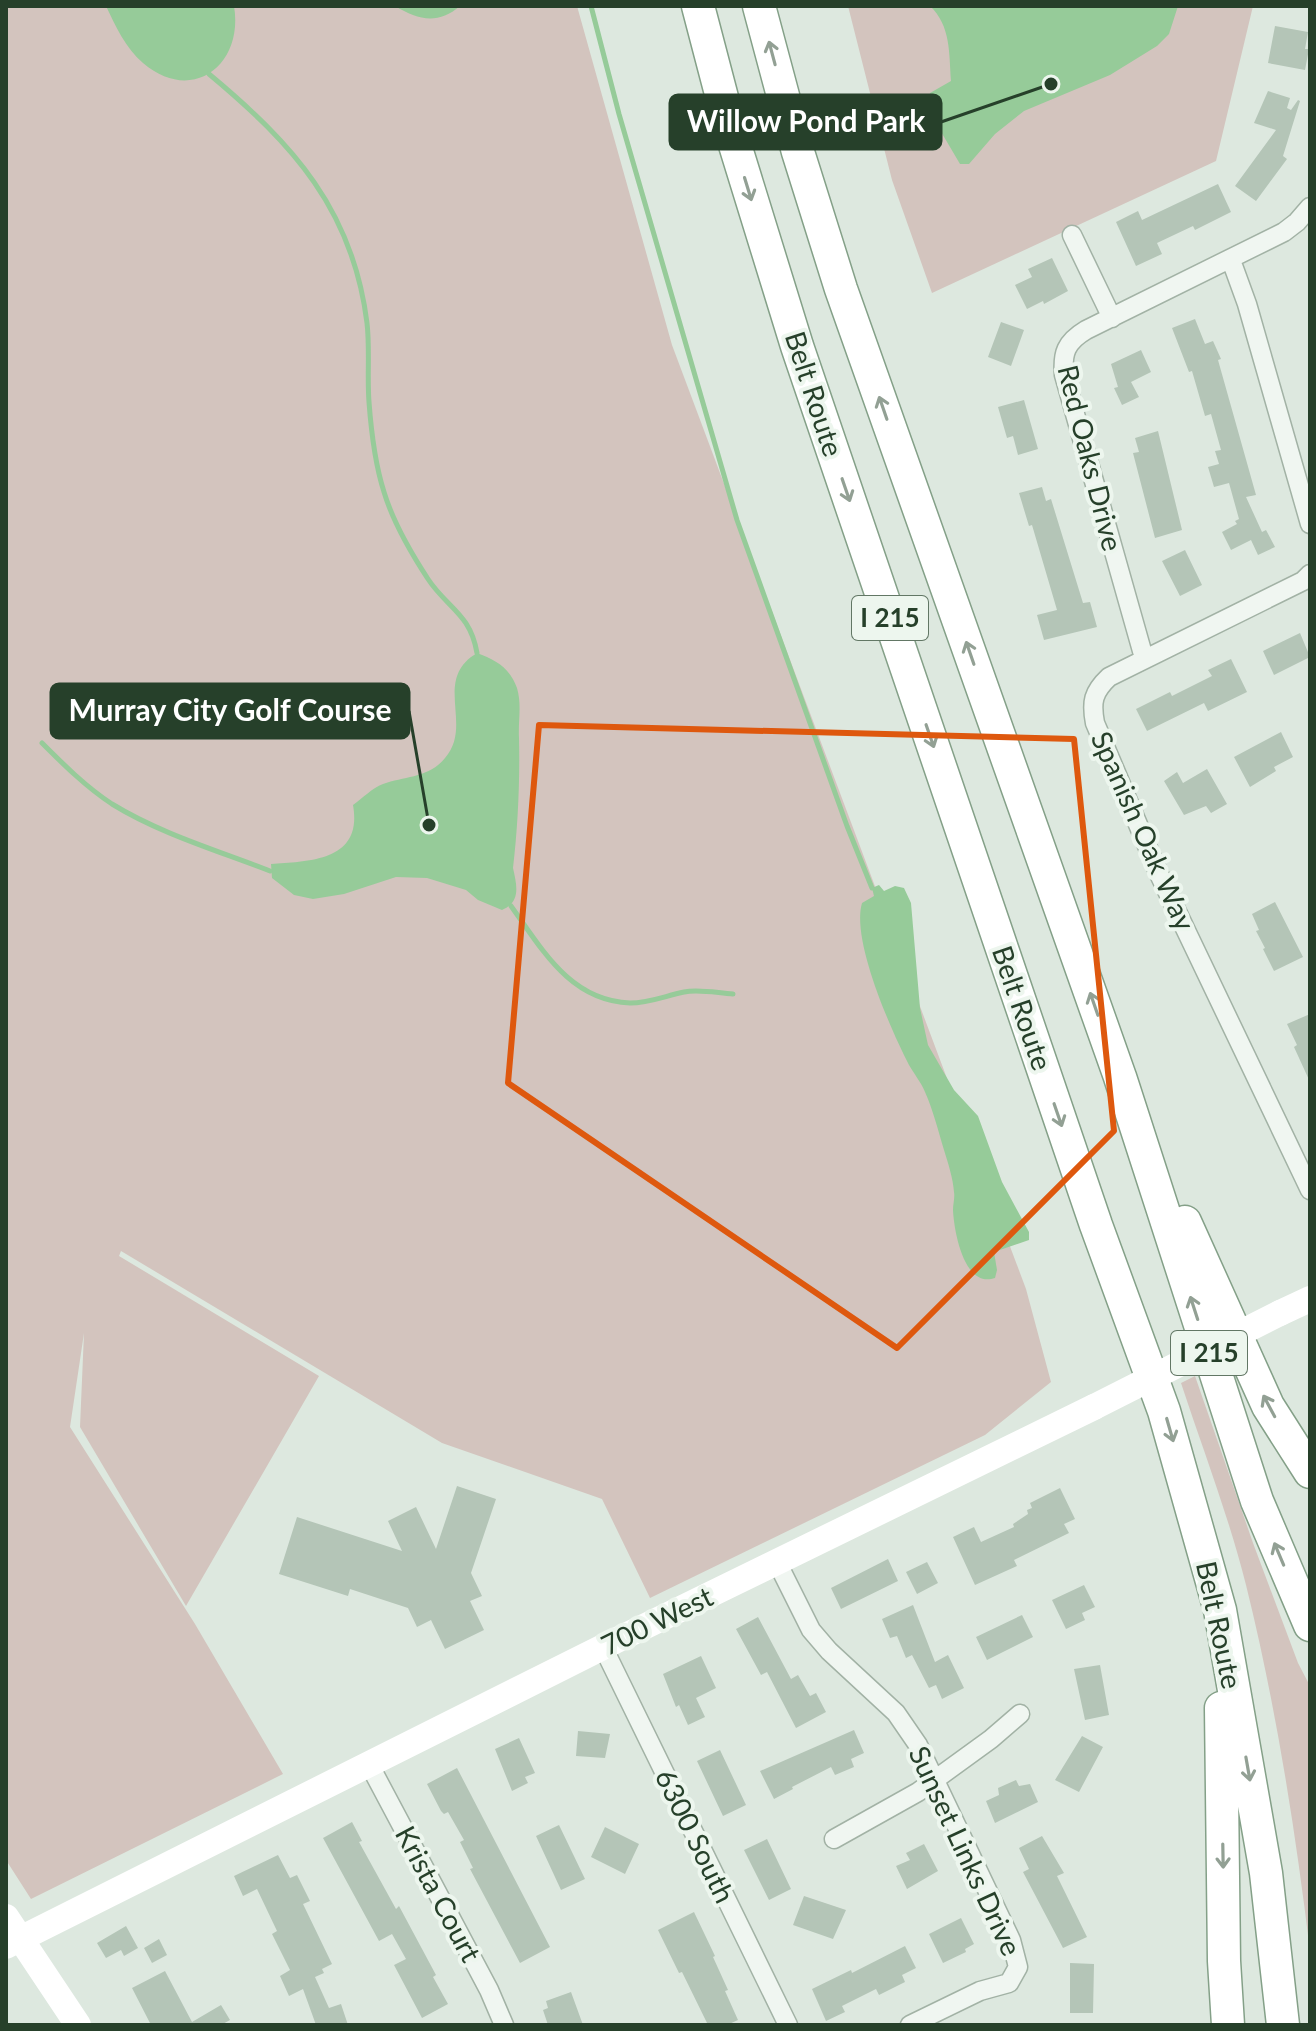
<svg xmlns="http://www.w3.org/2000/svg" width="1316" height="2031" font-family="Lato,sans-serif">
  <rect width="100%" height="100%" fill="#dde8df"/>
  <path fill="#d3c4be" d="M6,6H577L672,345L1026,1289L1051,1382L985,1435L650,1598L602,1499L442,1443L121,1251L119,1256L319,1376L186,1606L80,1427L84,1333L70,1427L195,1624L283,1774L31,1899L6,1860Z
    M848,6H1253L1216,161L932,293L892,180Z
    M1195,1376L1253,1543L1298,1663L1310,1686V1951C1295,1828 1276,1706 1246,1585C1229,1517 1203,1450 1181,1383Z"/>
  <path fill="#96cb99" d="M106,6H234C244,65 192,105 143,63C126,49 115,25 106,6Z
    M395,6H460C438,25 418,20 395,6Z
    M930,6H1178L1169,34L1157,46L1110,75L1024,111L995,134L969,164H960L927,108L930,93L951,81C949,53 951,26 930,6Z
    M477,653C496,660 510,668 517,688C522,705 518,721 519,738C520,781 518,826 513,868C517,886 521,902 502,910L478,900L466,890L427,878L396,877L344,894L313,899L294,895L272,878L271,864C310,861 363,861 353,805C363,798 372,788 383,784C405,776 429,778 445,758C474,725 432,680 477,653Z
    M879,885L884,891L895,886L904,888L911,903L920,1008L928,1045L954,1090L978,1116L1002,1182L1029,1232V1240L994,1252L997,1270L995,1278C964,1289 954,1231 953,1210C953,1204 955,1198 954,1192C953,1178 948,1163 944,1150C938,1130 933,1110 925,1092C921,1082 914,1074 909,1065C891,1030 851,940 862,903L874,896L872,888Z"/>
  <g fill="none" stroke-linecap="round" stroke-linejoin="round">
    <path stroke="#96cb99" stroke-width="5" d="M591,6L619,114L737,520L847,826L872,888
      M209,74C293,144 353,210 367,323C370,349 367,376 369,402C371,429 376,467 384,492C393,522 411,553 428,579C447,608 470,613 477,653
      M42,743C63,764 86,787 112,804C161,834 216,850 270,871
      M511,906C542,949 570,1001 630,1003C649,1003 665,996 684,992C699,989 717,993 733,994"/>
  </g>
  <path fill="#b4c5b7" d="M1275,26L1308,32L1305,49H1309L1305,70L1268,63Z
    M1268,91L1290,98L1287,108L1291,110L1298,100L1300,101L1283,156L1287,159L1256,201L1235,186L1276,130L1254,123Z
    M1218,184L1231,212L1195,230L1193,226L1157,243L1162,254L1136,266L1116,222L1138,211L1142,220Z
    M1052,258L1068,291L1044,304L1043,301L1027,309L1015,285L1032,277L1028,269Z
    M1195,319L1205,344L1213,341L1221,359L1218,360L1256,495L1246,497L1262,532L1266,530L1275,547L1258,555L1251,540L1231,550L1222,532L1237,524L1235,521L1239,519L1229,483L1214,487L1208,467L1219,464L1215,451L1221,450L1211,414L1205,416L1192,371L1189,372L1172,328Z
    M1001,322L1024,330L1011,366L988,357Z
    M1141,350L1151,372L1131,382L1139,397L1122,405L1114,388L1118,387L1111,364Z
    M1024,400L1038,449L1018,455L1013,436L1007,438L998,407Z
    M1158,431L1182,530L1155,538L1133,453L1139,452L1135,438Z
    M1042,487L1046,501L1051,499L1083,603L1090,602L1097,627L1044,640L1037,615L1057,610L1032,525L1029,526L1019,493Z
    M1185,550L1202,585L1180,596L1162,561Z
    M1300,633L1310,657L1274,675L1263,651Z
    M1231,659L1247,692L1208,711L1204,703L1147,731L1136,709L1170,692L1172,696L1212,676L1208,670Z
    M1281,732L1293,757L1274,767L1276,771L1250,787L1234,757Z
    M1207,769L1227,804L1211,813L1206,806L1184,815L1164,781L1177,772L1183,783Z
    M1275,902L1303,957L1274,971L1263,949L1265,948L1256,931L1259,930L1252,914Z
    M1310,1014V1082L1294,1047L1297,1045L1287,1024Z
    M457,1486L496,1499L471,1573L482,1596L470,1601L484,1630L445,1649L431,1620L417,1627L408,1608L350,1589L348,1596L279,1574L297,1517L402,1551L388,1521L416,1507L436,1549Z
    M1060,1488L1075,1519L1064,1524L1069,1533L1014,1560L1017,1566L975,1585L953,1537L974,1527L981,1542L1014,1527L1013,1524L1028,1514L1027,1510L1032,1508L1030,1503Z
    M888,1559L898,1581L841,1609L831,1588Z
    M927,1562L938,1583L917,1594L906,1572Z
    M1084,1585L1095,1607L1082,1613L1085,1620L1066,1629L1052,1600Z
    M913,1605L935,1662L948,1655L964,1688L942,1699L936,1685L929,1688L912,1655L906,1658L897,1636L890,1638L882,1619Z
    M1022,1615L1033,1637L987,1660L976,1637Z
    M758,1617L791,1679L798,1675L810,1696L816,1693L826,1712L796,1728L767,1672L761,1675L736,1629Z
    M701,1656L716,1688L696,1698L705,1717L688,1725L679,1705L676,1707L663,1674Z
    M1100,1665L1109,1715L1085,1720L1074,1669Z
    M854,1730L864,1753L851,1759L854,1767L835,1775L831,1767L792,1787L793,1789L774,1799L760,1771Z
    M578,1731L610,1734L605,1758L576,1756Z
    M1082,1736L1103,1747L1079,1792L1055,1780Z
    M519,1738L535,1773L525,1777L528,1783L512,1791L495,1749Z
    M720,1750L746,1805L723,1816L697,1761Z
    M457,1768L550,1947L520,1963L470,1869L473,1868L460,1842L464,1840L448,1812L444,1814L441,1811L427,1784Z
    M1016,1780L1019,1786L1030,1784L1038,1802L995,1823L986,1801L999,1795L998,1788Z
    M352,1822L362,1841L359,1842L396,1909L399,1906L436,1975L433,1977L448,2004L422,2018L394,1965L406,1959L392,1934L379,1941L323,1838Z
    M559,1825L585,1879L561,1890L536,1836Z
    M605,1827L639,1844L625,1874L591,1857Z
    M1042,1836L1064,1873L1057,1876L1087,1937L1063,1948L1023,1872L1029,1869L1019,1848Z
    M767,1839L791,1889L769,1900L744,1850Z
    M924,1844L938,1871L907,1889L896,1866L910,1860L906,1853Z
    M278,1855L290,1878L297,1875L310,1901L303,1904L332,1964L322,1969L324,1973L315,1977L329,2008L341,2004L348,2025H316L303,1989L289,1996L280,1976L290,1970L272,1934L277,1931L257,1889L243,1896L234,1876Z
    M804,1896L846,1910L833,1939L793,1925Z
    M694,1912L715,1956L713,1957L728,1990L725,1991L738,2020L727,2025H708L682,1972L679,1973L658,1930Z
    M961,1918L974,1944L965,1949L966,1952L943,1963L929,1934Z
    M126,1926L138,1948L124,1956L121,1950L106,1958L97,1943Z
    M159,1939L167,1955L152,1963L144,1948Z
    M905,1946L916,1968L902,1975L905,1982L879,1995L876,1989L842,2006L845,2012L826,2021L812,1989L851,1970L852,1973Z
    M1070,1963L1094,1964L1093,2013H1070Z
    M165,1971L192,2022L221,2005L230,2020L221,2025H151L132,1988Z
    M571,1992L583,2025H548L543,2010L548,2008L546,2001Z"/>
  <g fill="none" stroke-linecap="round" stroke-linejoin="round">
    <g stroke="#a2b2a5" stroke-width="21">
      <path id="street" d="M1072,235L1112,318
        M1231,260L1247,304L1310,524
        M1310,574L1303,581L1109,677C1093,692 1091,702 1095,723L1159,874L1310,1190
        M1144,658L1064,375C1062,353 1066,342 1086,330L1284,232L1297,222L1310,207
        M777,1562L811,1630L829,1651L896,1713L918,1745L1011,1940L1018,1967L1009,1983L980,1991L910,2025
        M603,1647L788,2025
        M369,1764L489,1990L504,2025
        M834,1839L918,1792L991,1739L1020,1714"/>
    </g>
    <g stroke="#84a088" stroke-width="35">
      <path id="highway" d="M698,6L731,132L797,346L1096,1225L1164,1411L1220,1610L1266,1873L1283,2025
        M759,6L798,152L841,289L1120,1077L1257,1501L1310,1625
        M1185,1222L1268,1406L1310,1472
        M1221,1708L1224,1961L1228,2025"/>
    </g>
    <use href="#street" stroke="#f0f6f1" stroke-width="18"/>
    <path stroke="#fff" stroke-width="26" d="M1280,1313L1310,1299
      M6,1917L78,2025
      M6,1946L615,1641L1094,1407"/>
    <use href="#highway" stroke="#fff" stroke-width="32"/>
    <path stroke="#fff" stroke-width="26" d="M1094,1407L1280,1313"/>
  </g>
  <defs><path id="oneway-shaft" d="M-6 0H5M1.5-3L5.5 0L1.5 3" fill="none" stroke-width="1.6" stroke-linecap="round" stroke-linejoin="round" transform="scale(2)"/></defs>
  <g stroke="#92a094">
    <use href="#oneway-shaft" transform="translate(772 53) rotate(-105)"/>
    <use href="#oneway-shaft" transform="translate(748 189) rotate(73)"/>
    <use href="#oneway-shaft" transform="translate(883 408) rotate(-109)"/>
    <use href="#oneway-shaft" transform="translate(846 490) rotate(71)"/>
    <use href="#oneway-shaft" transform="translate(970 653) rotate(-109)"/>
    <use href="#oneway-shaft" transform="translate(930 736) rotate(71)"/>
    <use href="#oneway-shaft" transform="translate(1094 1004) rotate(-109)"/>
    <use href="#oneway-shaft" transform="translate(1058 1115) rotate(71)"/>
    <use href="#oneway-shaft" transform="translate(1194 1308) rotate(-108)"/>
    <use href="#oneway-shaft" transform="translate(1269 1406) rotate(-118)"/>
    <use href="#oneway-shaft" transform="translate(1170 1430) rotate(74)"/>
    <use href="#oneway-shaft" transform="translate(1279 1554) rotate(-113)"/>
    <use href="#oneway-shaft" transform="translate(1248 1769) rotate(80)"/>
    <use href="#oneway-shaft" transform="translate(1223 1856) rotate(89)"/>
  </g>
  <path fill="none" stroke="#de580e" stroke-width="6" stroke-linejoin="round" d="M539,725L1074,739L1114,1131L897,1348L508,1083Z"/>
  <g text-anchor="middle" stroke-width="8" stroke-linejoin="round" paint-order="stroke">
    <g fill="#edf6ee" stroke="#627765" stroke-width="2">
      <rect x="852" y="596" width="76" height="44" rx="6"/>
      <rect x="1171" y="1331" width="76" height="44" rx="6"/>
    </g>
    <g font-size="26" font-weight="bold" fill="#26402a">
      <text x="890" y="627">I 215</text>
      <text x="1209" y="1362">I 215</text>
    </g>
    <g font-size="28" fill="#26402a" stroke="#edf6ee">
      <text transform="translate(814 394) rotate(72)" y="10">Belt Route</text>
      <text transform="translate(1090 458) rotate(76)" y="10">Red Oaks Drive</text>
      <text transform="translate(1143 831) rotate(66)" y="10">Spanish Oak Way</text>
      <text transform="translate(1022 1008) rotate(71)" y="10">Belt Route</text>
      <text transform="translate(657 1621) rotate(-26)" y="10">700 West</text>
      <text transform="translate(1219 1625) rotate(78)" y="10">Belt Route</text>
      <text transform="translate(695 1836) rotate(64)" y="10">6300 South</text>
      <text transform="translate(965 1851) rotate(65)" y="10">Sunset Links Drive</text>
      <text transform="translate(438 1894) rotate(62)" y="10">Krista Court</text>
    </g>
  </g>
  <path fill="none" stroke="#26402a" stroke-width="3" d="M1051 84L941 122M429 825L409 711"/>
  <g fill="#26402a" stroke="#edf6ee" stroke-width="3">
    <circle cx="1051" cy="84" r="8"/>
    <circle cx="429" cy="825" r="8"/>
  </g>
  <g fill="#26402a" stroke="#26402a" stroke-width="3">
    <rect x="670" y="95" width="271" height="54" rx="8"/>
    <rect x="51" y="684" width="358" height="54" rx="8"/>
  </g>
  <g font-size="30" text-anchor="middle" font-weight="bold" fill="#fff">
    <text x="806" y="132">Willow Pond Park</text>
    <text x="230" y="721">Murray City Golf Course</text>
  </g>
  <rect width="1316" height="2031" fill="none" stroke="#26402a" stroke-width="16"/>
</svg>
